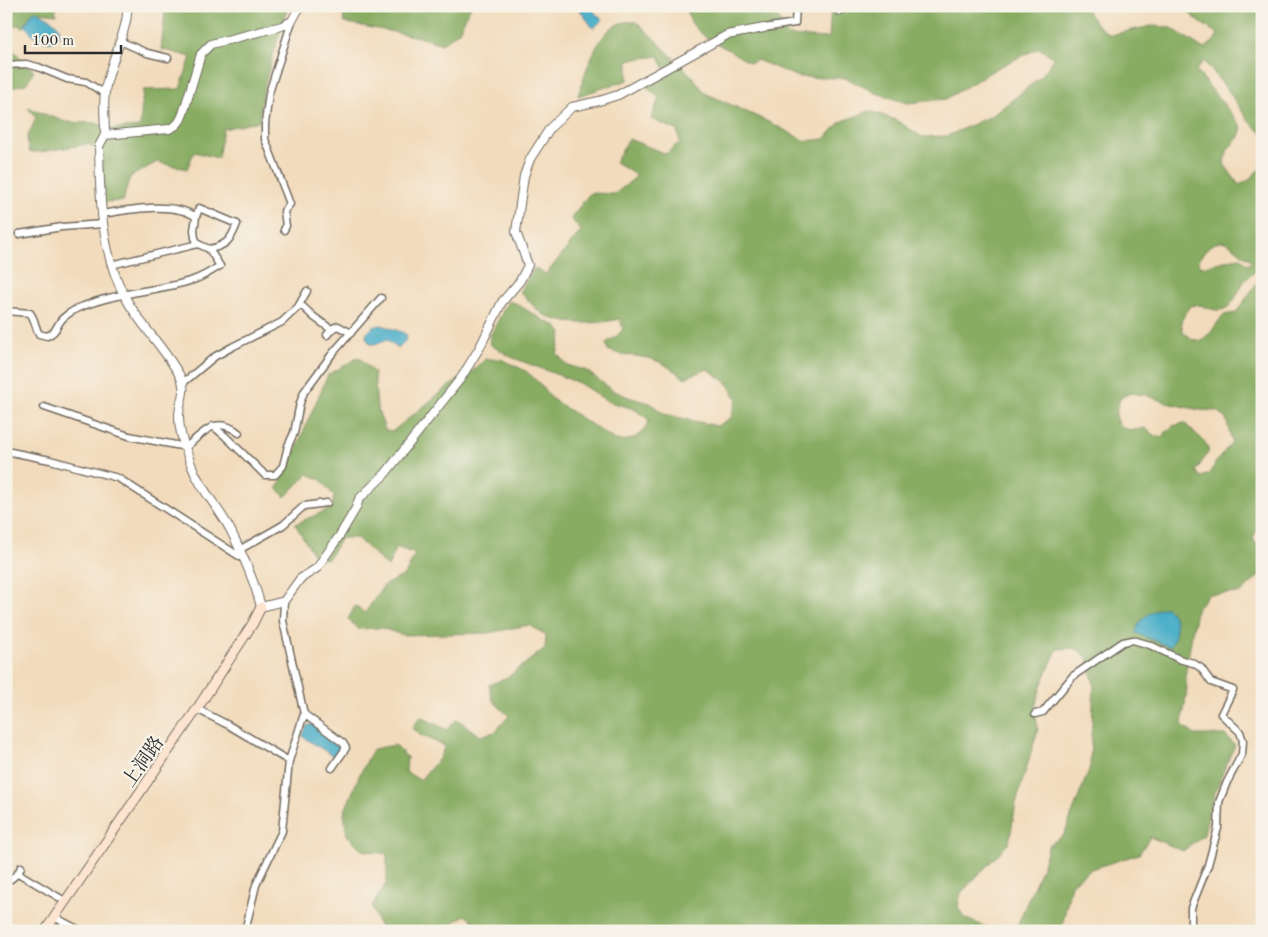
<svg xmlns="http://www.w3.org/2000/svg" width="1268" height="937" font-family="'Old Standard TT','Noto Serif SC',serif">
  <rect width="100%" height="100%" fill="#f7f3e8"/>
  <filter id="ink" filterUnits="userSpaceOnUse"><feTurbulence type="fractalNoise" baseFrequency=".02" numOctaves="2"/><feDisplacementMap in="SourceGraphic" scale="10" xChannelSelector="R" yChannelSelector="G"/><feConvolveMatrix kernelMatrix="1 2 1 2 8 2 1 2 1" color-interpolation-filters="sRGB"/></filter>
  <filter id="wash" filterUnits="userSpaceOnUse"><feTurbulence type="fractalNoise" baseFrequency=".0096" numOctaves="4" result="noise"/><feDisplacementMap in="SourceGraphic" scale="20" xChannelSelector="R" yChannelSelector="G"/><feGaussianBlur stdDeviation="1.12" result="paint"/><feColorMatrix in="noise" values="0 0 0 0 0 0 0 0 0 0 0 0 0 0 0 0 0 1.4 0 .05"/><feComposite in="paint" operator="in"/></filter>
  <g filter="url(#wash)">
    <rect width="100%" height="100%" fill="#f2dbbc"/>
    <path fill="#87ac62" stroke="#596c46" fill-rule="evenodd" d="M6,6H59L55,11L57,14C48,14 42,11 33,12L23,28L18,24L6,34Z
      M162,6H288C277,44 262,82 259,121L223,129L218,158L194,152L187,169L157,162L130,177L123,201L103,202L102,150L87,144L41,152H29L27,138L36,118L28,108L66,122L96,123L111,129L140,127L143,90L180,89L191,57L161,49L165,12Z
      M342,6H471L459,31L442,44C410,33 376,30 344,22Z
      M772,6L788,36L829,38L831,6H1087L1086,9L1097,25L1110,35L1151,26L1170,27L1204,49L1214,41L1218,34C1208,27 1190,18 1185,6H1262V133L1250,123L1229,92L1204,61L1196,70L1242,127L1239,137L1228,149L1224,164L1239,185L1249,180L1262,166V516L1253,539L1262,551V573L1241,593L1208,594L1196,610L1185,677L1187,689L1182,725L1195,735H1225L1235,745C1221,776 1210,801 1204,835L1183,851L1150,837L1139,854L1091,869L1071,884L1061,931H1010L1017,926L1042,867L1049,845L1064,835L1090,767L1094,684L1087,657L1076,648L1057,649L1041,686L1035,707L1038,729L1016,803L1009,843L961,893L958,907L964,918L996,931H485L465,915L441,931H385L379,926L372,906L387,882V854L362,850L347,835L344,813L359,776L373,749L395,745L407,757L406,772L420,780L439,759L445,746L420,735L412,727L421,717L447,730L457,719L480,736L495,732L509,716L493,701L489,685L508,677L545,648L546,635L529,625L488,633L403,635L381,628L358,629L348,619L355,606L365,613L384,585L405,575L415,554L396,547L388,567L357,538H341L328,559L315,557L295,524L332,508L334,496L321,480L308,474L285,497L277,488L292,460L306,425L328,375L359,357L374,373L377,407L385,430L393,431L445,389L475,369L485,359H501L526,371L538,382L552,399L615,440C630,443 644,435 649,420L634,409L607,401L579,383L511,357L491,345L489,338L508,301L515,303L545,321L556,326L562,333L557,354L567,365L585,370L612,390L631,398L650,403L664,414L717,426L731,418L737,399L727,383L708,369L684,378C671,368 659,359 642,357C628,355 621,356 608,350L606,343L617,336L623,329L620,319C597,324 560,327 540,312C533,306 527,299 520,292L534,268L546,274L581,231L571,218L590,193L615,194L637,176L615,162L629,139L666,154L680,142L677,130L651,119L659,98L647,87L668,77L659,56L628,60V80L578,96C584,75 598,29 621,23C626,21 633,22 637,22L693,77L705,93L773,124L805,141L825,139L840,122L870,111L896,120L922,137L947,136L993,115L1042,76L1054,58L1039,48L997,68L946,99L907,103L876,93L846,78L798,77L757,60L751,63C742,59 736,54 727,49C708,39 689,30 686,7ZM1222,241C1235,245 1240,254 1251,260V264H1247L1241,258L1233,259L1201,267L1198,261C1206,249 1208,244 1222,241ZM1256,271L1260,276L1258,281L1236,313L1223,315L1211,332L1201,341L1192,339L1183,332L1181,321L1190,306C1205,303 1205,309 1217,310C1234,312 1238,288 1246,279C1249,276 1253,274 1256,271ZM1131,393L1145,395L1171,404L1200,410L1217,411L1226,418L1232,442L1216,462L1210,474L1201,477L1196,471L1209,451L1205,442L1184,423L1173,426L1161,437L1155,436L1145,428C1117,435 1110,421 1121,397Z
      M6,43L34,71L26,84L16,86L6,92Z"/>
    <path fill="#48adc8" stroke="#3a6c7a" d="M577,6H591L595,13L603,20L593,28Z
      M37,11C50,19 69,26 54,42C37,40 35,38 25,25L33,12Z
      M382,325C390,329 400,330 407,335L406,340L398,348L387,340L375,344H370L366,337L367,333L373,327Z
      M1161,608H1166C1179,617 1178,635 1170,647L1136,633C1137,621 1149,612 1161,608Z
      M312,724L341,744L342,747L335,757L303,737V734L307,726Z"/>
  </g>
  <g filter="url(#ink)">
    <g fill="none" stroke-linecap="round" stroke-linejoin="round">
      <g stroke="#71695e" stroke-width="9">
        <path id="minor" d="M840,12L845,6
          M764,28L795,23L796,6
          M120,41L147,53L168,58
          M6,65L26,64L38,67L67,79L86,82L104,93
          M196,217L199,208L237,224C231,240 226,246 209,249
          M284,230L286,226L284,211L290,204L265,139V124L269,93L292,21
          M19,234L62,227L103,224
          M111,265L198,244
          M300,304L314,317L332,330
          M6,311L30,313C35,319 35,327 39,334L47,336C57,332 56,326 62,319C69,312 82,306 92,303C125,291 160,291 193,280C202,277 212,271 220,266L209,249L198,244L195,238L194,230L196,217C174,201 128,210 102,214
          M327,335L333,328L338,326L351,333
          M183,383L214,357L232,347L282,322L298,307L307,291
          M44,407L129,436L186,447C204,432 216,415 239,433
          M213,426L225,436L265,475H275L283,466L288,446L294,433L300,403L304,392L332,354L381,298
          M6,451L50,460L118,478L242,558
          M239,550L283,525L304,506L327,503
          M197,709L228,725L289,761
          M304,714L343,743L346,748L332,768
          M1035,714L1043,712L1073,676L1123,642L1133,640L1150,645L1179,659L1193,663L1201,668L1211,682L1233,690L1221,714L1240,732L1243,741L1242,754L1227,782L1219,802L1218,828L1208,865L1191,908V931
          M18,873L65,901
          M6,876L11,879L18,873L21,867
          M54,917L81,931
          M245,931L256,885L282,831L289,761L304,714L283,621L284,601"/>
      </g>
      <g stroke="#71695e" stroke-width="10">
        <path id="tertiary" d="M300,6L292,21L282,26L211,44L201,54L183,114C180,122 177,126 169,129L105,135L99,146C100,196 100,249 124,295C139,324 164,347 180,376C188,390 179,401 179,416C179,433 185,448 191,464C199,487 218,507 230,529C241,551 255,583 261,607L284,601L300,579L317,568L340,535L356,508L359,499L385,474L461,378L480,347L502,302L520,281L528,265L516,232L524,176L530,159L550,128L572,107L599,101L618,95L727,35L764,28
          M105,135C105,121 103,106 105,92C107,68 130,27 127,6"/>
      </g>
      <g stroke="#71695e" stroke-width="11">
        <path id="secondary" d="M45,931L197,709L253,623L261,607"/>
      </g>
      <use href="#minor" stroke="#fff" stroke-width="6"/>
      <use href="#tertiary" stroke="#fff" stroke-width="8"/>
      <use href="#secondary" stroke="#fde4d1" stroke-width="9"/>
    </g>
  </g>
  <g text-anchor="middle" stroke-width="4.5" stroke-linejoin="round" paint-order="stroke">
    <g font-size="19" fill="#2b2b2b" stroke="#f7f3e8">
      <text transform="translate(142 761) rotate(-55)" y="7">上洞路</text>
    </g>
  </g>
  <rect width="1268" height="937" fill="none" stroke="#f7f3e8" stroke-width="25"/>
  <path d="M25 45v8h96v-8" fill="none" stroke="#2b2b2b" stroke-width="2.5"/>
  <text x="32" y="45" font-size="15" fill="#2b2b2b" stroke="#f7f3e8" stroke-width="4" paint-order="stroke">100 m</text>
</svg>
